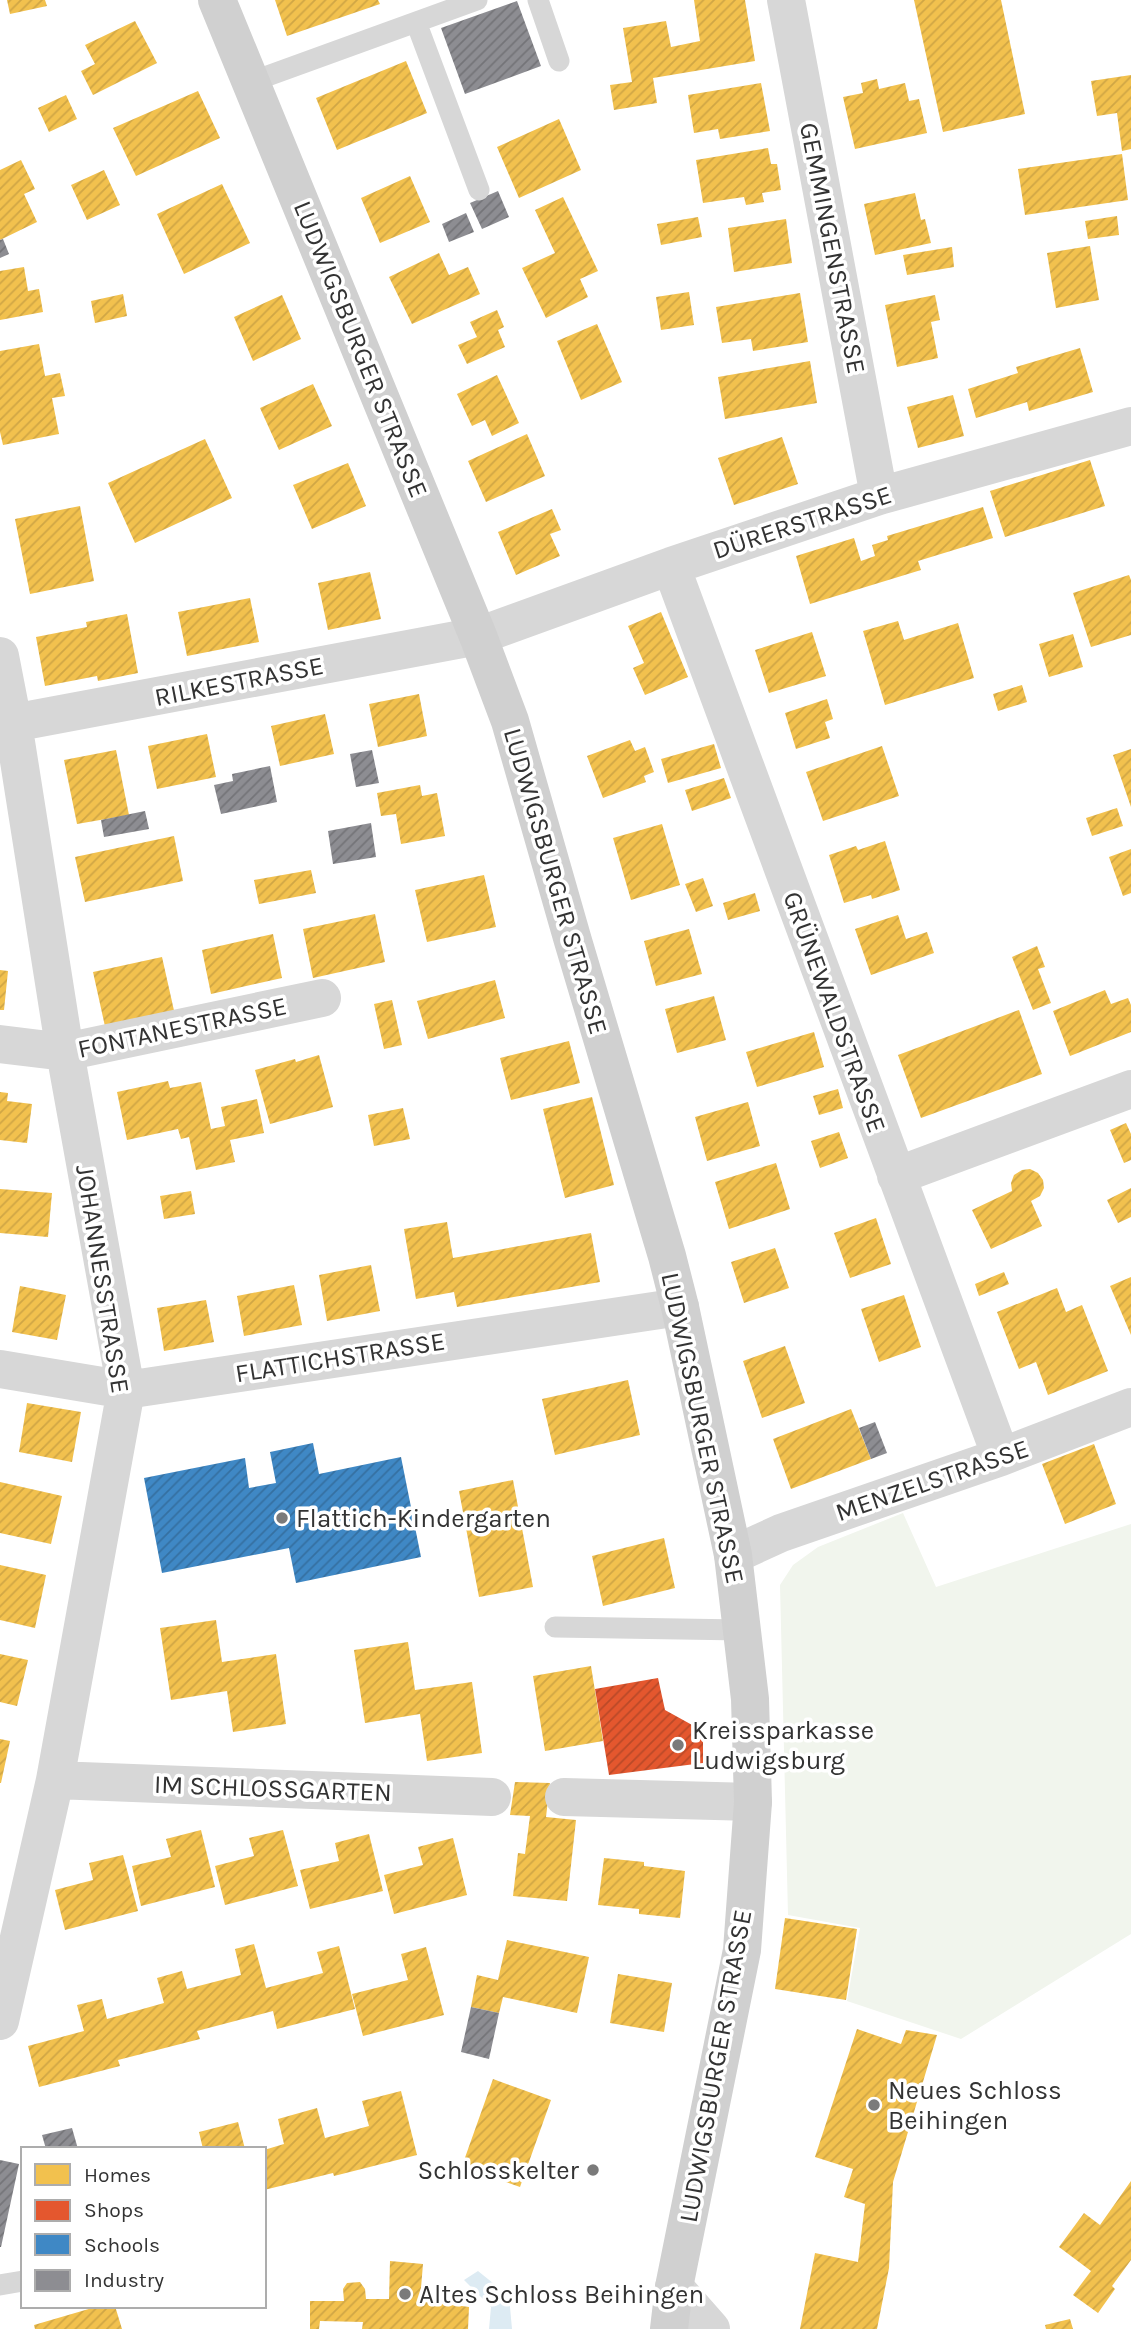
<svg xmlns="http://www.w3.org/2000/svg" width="1131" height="2329" font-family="Karla,sans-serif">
  <defs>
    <pattern id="homes-hatch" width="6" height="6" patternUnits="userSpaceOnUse" patternTransform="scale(1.75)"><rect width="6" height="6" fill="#f2c14e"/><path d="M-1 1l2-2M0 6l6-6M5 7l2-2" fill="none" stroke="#d0a645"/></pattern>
    <pattern id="shops-hatch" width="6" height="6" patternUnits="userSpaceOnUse" patternTransform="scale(1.75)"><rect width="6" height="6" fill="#e4572e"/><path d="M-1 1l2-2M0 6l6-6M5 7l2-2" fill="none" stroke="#b94928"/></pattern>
    <pattern id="schools-hatch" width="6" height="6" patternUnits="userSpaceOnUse" patternTransform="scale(1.75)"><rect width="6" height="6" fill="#3f88c5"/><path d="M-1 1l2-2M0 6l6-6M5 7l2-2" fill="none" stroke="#3570a1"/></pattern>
    <pattern id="industry-hatch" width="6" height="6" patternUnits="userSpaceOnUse" patternTransform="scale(1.75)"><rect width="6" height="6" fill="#8d8d92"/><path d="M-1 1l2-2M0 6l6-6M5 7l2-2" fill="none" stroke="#747478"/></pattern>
  </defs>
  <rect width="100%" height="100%" fill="#fff"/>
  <path fill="#f1f5ed" d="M903,1513L936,1587L1131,1524V1934L961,2039L847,2001L860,1928L788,1915L780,1585L793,1565L818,1547Z"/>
  <path fill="#ddebf3" d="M478,2271L509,2296L512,2329H489L491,2307L464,2280Z"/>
  <path fill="url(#homes-hatch)" d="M7,0H45L47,6L10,14Z
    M275,0H378L380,4L287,36Z
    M694,0H745L755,61L653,78L657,103L614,110L610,85L632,82L623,28L666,21L671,47L700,41Z
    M914,0H1001L1025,114L943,132Z
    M135,21L157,63L93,95L81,71L95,64L85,45Z
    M406,61L427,113L337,150L316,98Z
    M1131,75V149L1122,151L1117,113L1097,116L1091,81Z
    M877,79L879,89L905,83L909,101L919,99L927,133L855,149L843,97L863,93L861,83Z
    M761,83L770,131L720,139L718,129L694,133L688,95Z
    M198,91L220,138L136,176L113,128Z
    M66,95L77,119L49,132L38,108Z
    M559,119L581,170L519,198L497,147Z
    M768,148L771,164H777L781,190L762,193L764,202L746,205L744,197L703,203L696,160Z
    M1122,154L1128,200L1025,215L1018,169Z
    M21,160L35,189L24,194L37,222L0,240V170Z
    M104,170L120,205L87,220L71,185Z
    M410,176L430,222L380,243L361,198Z
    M222,184L250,243L184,274L157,214Z
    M915,193L921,220L925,219L931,243L875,255L864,204Z
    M563,197L598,271L580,279L588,297L546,318L522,268L555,253L535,210Z
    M1117,216L1119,235L1088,239L1085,221Z
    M698,217L702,237L661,245L657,224Z
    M786,219L792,263L734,272L728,228Z
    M1090,246L1099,300L1056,308L1047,253Z
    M952,247L954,267L907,275L903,255Z
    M439,253L449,275L468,267L480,294L412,324L389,277Z
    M24,267L28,291L39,289L43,312L0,320V271Z
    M689,292L694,325L661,330L656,297Z
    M800,293L808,342L753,351L751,339L722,343L716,307Z
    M123,294L127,316L95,323L91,301Z
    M282,295L301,339L253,361L234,317Z
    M935,295L940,320L931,322L938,358L897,367L885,305Z
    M497,310L504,327L498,330L505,347L467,364L458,345L477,337L470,322Z
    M597,324L622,382L581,400L557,341Z
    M39,344L45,376L60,373L65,396L52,398L59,434L3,445L0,432V351Z
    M1080,348L1093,392L1029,411L1027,402L976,418L968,389L1018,373L1016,367Z
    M810,361L817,403L725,419L718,377Z
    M497,375L519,423L492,436L485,420L472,426L457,394Z
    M313,384L332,426L279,450L260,408Z
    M953,395L964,436L918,448L907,407Z
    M527,434L545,476L486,502L468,461Z
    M782,437L798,484L734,505L718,458Z
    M205,439L232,498L135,543L108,483Z
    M1090,460L1105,506L1005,537L990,491Z
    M348,463L366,506L312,529L293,485Z
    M80,506L94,581L30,594L15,519Z
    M983,507L993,538L918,561L921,570L810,604L796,556L854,538L861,561L875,556L872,545L888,540L887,536Z
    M552,509L561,530L550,534L560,556L516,575L498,532Z
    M370,572L381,619L328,630L318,583Z
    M1129,575L1131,580V635L1091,647L1073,593Z
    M250,598L259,642L187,656L178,612Z
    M661,612L688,677L645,695L633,668L644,663L628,626Z
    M127,614L138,673L98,681L97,676L45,686L36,637L87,627L86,622Z
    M898,621L904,640L958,623L974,678L885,705L863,631Z
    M812,632L826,676L769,693L755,650Z
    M1073,634L1083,667L1049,677L1039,644Z
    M1022,685L1027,702L998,711L993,694Z
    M419,694L427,736L378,747L369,704Z
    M827,699L833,719L825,722L830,738L796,749L785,713Z
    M325,714L334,754L280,766L271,726Z
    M207,734L216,777L157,789L148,746Z
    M630,740L635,751L645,747L654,772L644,776L646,782L603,798L587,756Z
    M714,744L721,768L668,783L661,759Z
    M882,746L899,796L823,821L806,772Z
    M1131,749V807L1113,755Z
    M116,750L129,815L77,824L64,760Z
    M724,778L731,798L692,811L685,790Z
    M420,785L422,796L437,793L445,836L401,844L396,814L381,816L377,793Z
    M1117,808L1123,826L1092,836L1086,818Z
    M662,824L680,885L631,900L613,838Z
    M174,836L183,881L85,902L75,857Z
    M885,841L900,890L872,899L871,895L844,903L829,855L856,846L858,850Z
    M1131,849V893L1123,896L1109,857Z
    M311,870L316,893L259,904L254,880Z
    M484,875L496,927L427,942L415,890Z
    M703,878L713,906L696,912L685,884Z
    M755,893L760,911L728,920L723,903Z
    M375,914L385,962L313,978L303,929Z
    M898,915L906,939L927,932L934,953L871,975L855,929Z
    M689,929L702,974L656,986L644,941Z
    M273,934L282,978L211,994L202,950Z
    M1037,946L1045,967L1038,969L1051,1003L1033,1010L1012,957Z
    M162,957L175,1015L106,1031L93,972Z
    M0,970L8,971L4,1010H0Z
    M495,980L505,1018L428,1039L417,1001Z
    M1105,990L1111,1004L1128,998L1131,1005V1032L1070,1056L1053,1011Z
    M714,996L726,1040L677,1053L665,1009Z
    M392,1000L402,1045L384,1049L374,1004Z
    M1019,1010L1042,1074L921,1118L898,1055Z
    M814,1032L824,1067L757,1087L746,1052Z
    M569,1041L580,1083L511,1100L500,1058Z
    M319,1055L333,1107L270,1124L255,1070L295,1059L296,1062Z
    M168,1081L170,1088L201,1082L211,1129L225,1126L221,1107L257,1099L264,1133L230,1140L235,1162L196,1170L189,1137L181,1139L178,1129L127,1140L117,1092Z
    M838,1089L843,1108L819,1115L813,1096Z
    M0,1092L8,1093L7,1101L32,1104L27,1143L0,1140Z
    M592,1097L614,1185L565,1198L543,1109Z
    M748,1102L760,1146L707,1161L695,1117Z
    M403,1108L410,1139L374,1146L368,1115Z
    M1126,1123L1131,1134V1160L1124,1163L1110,1130Z
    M839,1132L848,1158L820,1168L811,1141Z
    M776,1163L790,1209L729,1229L715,1182Z
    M1030,1169L1038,1173L1043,1180L1044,1188L1040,1196L1031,1201L1042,1226L991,1249L972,1210L1012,1191L1011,1183L1014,1175L1022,1170Z
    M1131,1188V1217L1118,1223L1107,1200Z
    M0,1189L52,1193L48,1237L0,1233Z
    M191,1191L195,1214L164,1219L160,1196Z
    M876,1218L891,1264L850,1278L834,1233Z
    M447,1222L453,1258L591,1233L600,1282L457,1307L454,1292L416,1299L404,1229Z
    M775,1248L789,1288L744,1303L731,1262Z
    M371,1265L380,1311L327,1321L319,1275Z
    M1004,1272L1009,1284L979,1296L975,1284Z
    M1131,1277V1335L1110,1286Z
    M294,1285L302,1325L244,1336L237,1296Z
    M20,1286L66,1295L57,1340L12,1332Z
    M1057,1288L1066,1312L1082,1305L1108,1371L1048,1395L1036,1362L1019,1369L997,1312Z
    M904,1295L921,1347L879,1362L861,1309Z
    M206,1300L214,1342L164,1351L157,1308Z
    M785,1346L805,1403L762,1418L743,1361Z
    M628,1380L640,1435L555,1455L542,1399Z
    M27,1403L81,1412L72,1462L19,1452Z
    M851,1409L871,1459L791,1489L773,1439Z
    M1094,1444L1116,1504L1065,1524L1042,1464Z
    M513,1480L533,1587L479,1597L459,1491Z
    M0,1482L62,1496L51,1544L0,1533Z
    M664,1538L675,1588L603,1606L592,1556Z
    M0,1565L46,1575L35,1628L0,1620Z
    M216,1620L222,1662L276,1654L286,1724L233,1732L227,1691L171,1700L160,1628Z
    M408,1642L415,1690L472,1682L482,1753L427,1761L420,1714L365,1723L354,1650Z
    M0,1654L28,1660L17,1706L0,1702Z
    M591,1666L603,1741L545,1751L533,1676Z
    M0,1739L10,1741L1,1783H0Z
    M515,1782L550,1783L546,1817L576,1820L567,1901L513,1896L518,1853L525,1854L530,1816L510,1815Z
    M201,1830L215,1887L141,1906L132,1866L171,1857L166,1839Z
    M283,1830L298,1886L225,1905L215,1866L254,1856L249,1838Z
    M369,1834L383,1891L310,1909L300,1870L339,1861L335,1843Z
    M453,1838L467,1895L394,1914L384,1875L423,1865L418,1847Z
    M123,1855L138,1911L65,1930L55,1890L93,1880L89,1863Z
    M604,1858L644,1862V1866L685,1871L680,1918L639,1914V1909L598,1905Z
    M785,1918L857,1929L846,2000L775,1989Z
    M507,1940L589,1957L577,2013L503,1997L499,2013L471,2007L477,1975L498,1980Z
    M254,1944L266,1988L323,1973L317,1952L339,1946L355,2009L277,2029L273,2011L197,2031L200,2039L118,2060L120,2066L39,2087L28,2046L84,2031L77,2005L102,1999L107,2019L164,2003L157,1978L182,1971L187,1989L241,1975L235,1949Z
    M426,1947L444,2015L363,2036L352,1994L408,1980L401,1954Z
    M618,1974L672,1983L664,2032L610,2023Z
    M857,2029L901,2044L906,2030L937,2035L893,2182L889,2268L877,2329H800L815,2253L858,2262L865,2204L844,2197L853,2169L815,2157Z
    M493,2079L551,2100L520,2187L462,2166Z
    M401,2091L417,2155L334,2176L333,2173L264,2190V2150L284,2144L278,2119L317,2108L325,2138L369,2126L362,2101Z
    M238,2122L245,2149H203L199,2132Z
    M1131,2181V2260L1112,2286L1115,2289L1098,2313L1073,2295L1091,2271L1059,2247L1084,2213L1100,2225Z
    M390,2261L423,2264L420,2300L469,2307L468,2329H362L363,2322L320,2321L319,2329H310V2301H344L343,2289L347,2283L360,2282L365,2289L366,2299H389Z
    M99,2306H115L122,2329H35L34,2325Z
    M1070,2319L1073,2329H1046L1045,2325Z"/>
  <path fill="url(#shops-hatch)" d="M658,1678L665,1710L703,1731V1763L609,1775L595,1689Z"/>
  <path fill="url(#schools-hatch)" d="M313,1443L319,1474L401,1457L421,1557L296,1583L289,1548L162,1573L144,1478L245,1458L249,1488L276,1483L270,1452Z"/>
  <path fill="url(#industry-hatch)" d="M517,1L541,66L465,94L441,28Z
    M498,191L509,217L482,229L470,203Z
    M466,213L474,232L449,242L442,224Z
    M3,239L9,254L0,258V240Z
    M372,750L379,783L356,787L350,754Z
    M270,766L277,802L221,814L214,785L233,781L232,774Z
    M145,811L149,829L104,837L101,820Z
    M371,823L376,857L333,864L328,831Z
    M875,1422L887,1453L871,1459L859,1428Z
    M471,2007L499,2013L489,2059L461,2052Z
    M72,2128L78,2149H46L42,2135Z
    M0,2160L19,2164L1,2247H0Z"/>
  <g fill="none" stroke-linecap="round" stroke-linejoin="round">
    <path stroke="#d7d7d7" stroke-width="21" d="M538,0L559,61
      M416,22L479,190
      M251,82L477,0
      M555,1627L742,1630
      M0,2285L23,2281"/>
    <path stroke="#d7d7d7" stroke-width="38" d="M786,0L879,496
      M671,566L1001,1457
      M0,656L13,723L65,1052L126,1390L55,1780L0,2021
      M0,723H13L478,636L671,566L879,496L1131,426
      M0,1044L65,1052L322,998
      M896,1176L1131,1089
      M0,1369L126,1390L680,1307
      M733,1555L781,1533L1001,1457L1131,1407
      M55,1780L492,1797
      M564,1797L753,1802
      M674,2287L711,2329"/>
    <path stroke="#d0d0d0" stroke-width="38" d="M217,0L478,636L510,721L573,941L667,1256L680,1307L733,1555L750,1699L753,1802L742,1950L674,2287L669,2329"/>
  </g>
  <g fill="#7a7a7a" stroke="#fff" stroke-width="2.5">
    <circle cx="282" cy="1518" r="7"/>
    <circle cx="678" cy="1745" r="7"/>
    <circle cx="874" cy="2105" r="7"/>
    <circle cx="593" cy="2170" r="7"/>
    <circle cx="405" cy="2294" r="7"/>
  </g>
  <g text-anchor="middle" stroke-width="7" stroke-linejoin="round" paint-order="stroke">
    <g font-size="26" fill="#333" stroke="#fff">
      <text transform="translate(833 248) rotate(79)" y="9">GEMMINGENSTRASSE</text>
      <text transform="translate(361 349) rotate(68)" y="9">LUDWIGSBURGER STRASSE</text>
      <text transform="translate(802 522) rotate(-18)" y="9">DÜRERSTRASSE</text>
      <text transform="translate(239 681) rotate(-11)" y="9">RILKESTRASSE</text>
      <text transform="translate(556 881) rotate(74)" y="9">LUDWIGSBURGER STRASSE</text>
      <text transform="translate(835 1012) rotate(70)" y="9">GRÜNEWALDSTRASSE</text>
      <text transform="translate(182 1027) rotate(-12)" y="9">FONTANESTRASSE</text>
      <text transform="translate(103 1279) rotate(81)" y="9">JOHANNESSTRASSE</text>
      <text transform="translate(340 1357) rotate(-9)" y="9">FLATTICHSTRASSE</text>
      <text transform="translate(703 1428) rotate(78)" y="9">LUDWIGSBURGER STRASSE</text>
      <text transform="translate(932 1480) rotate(-19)" y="9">MENZELSTRASSE</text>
      <text transform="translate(273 1788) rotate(2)" y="9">IM SCHLOSSGARTEN</text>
      <text transform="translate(715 2066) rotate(-80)" y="9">LUDWIGSBURGER STRASSE</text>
    </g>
    <g font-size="26" fill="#333" stroke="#fff" text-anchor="start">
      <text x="296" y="1527">Flattich-Kindergarten</text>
      <text x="692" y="1739">Kreissparkasse<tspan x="692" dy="30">Ludwigsburg</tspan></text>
      <text x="888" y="2099">Neues Schloss<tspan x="888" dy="30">Beihingen</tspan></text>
      <text x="579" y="2179" text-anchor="end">Schlosskelter</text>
      <text x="419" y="2303">Altes Schloss Beihingen</text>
    </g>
  </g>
  <rect x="21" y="2147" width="245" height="161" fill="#ffffff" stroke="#adadad" stroke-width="2"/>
  <rect x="35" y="2164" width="35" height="21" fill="#f2c14e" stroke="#adadad" stroke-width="2"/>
  <text x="84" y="2182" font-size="21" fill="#333333">Homes</text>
  <rect x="35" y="2200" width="35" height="21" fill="#e4572e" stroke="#adadad" stroke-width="2"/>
  <text x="84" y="2217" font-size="21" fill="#333333">Shops</text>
  <rect x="35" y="2234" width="35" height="21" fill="#3f88c5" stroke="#adadad" stroke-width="2"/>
  <text x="84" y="2252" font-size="21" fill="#333333">Schools</text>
  <rect x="35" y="2270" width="35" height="21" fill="#8d8d92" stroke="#adadad" stroke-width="2"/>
  <text x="84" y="2287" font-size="21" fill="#333333">Industry</text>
</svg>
